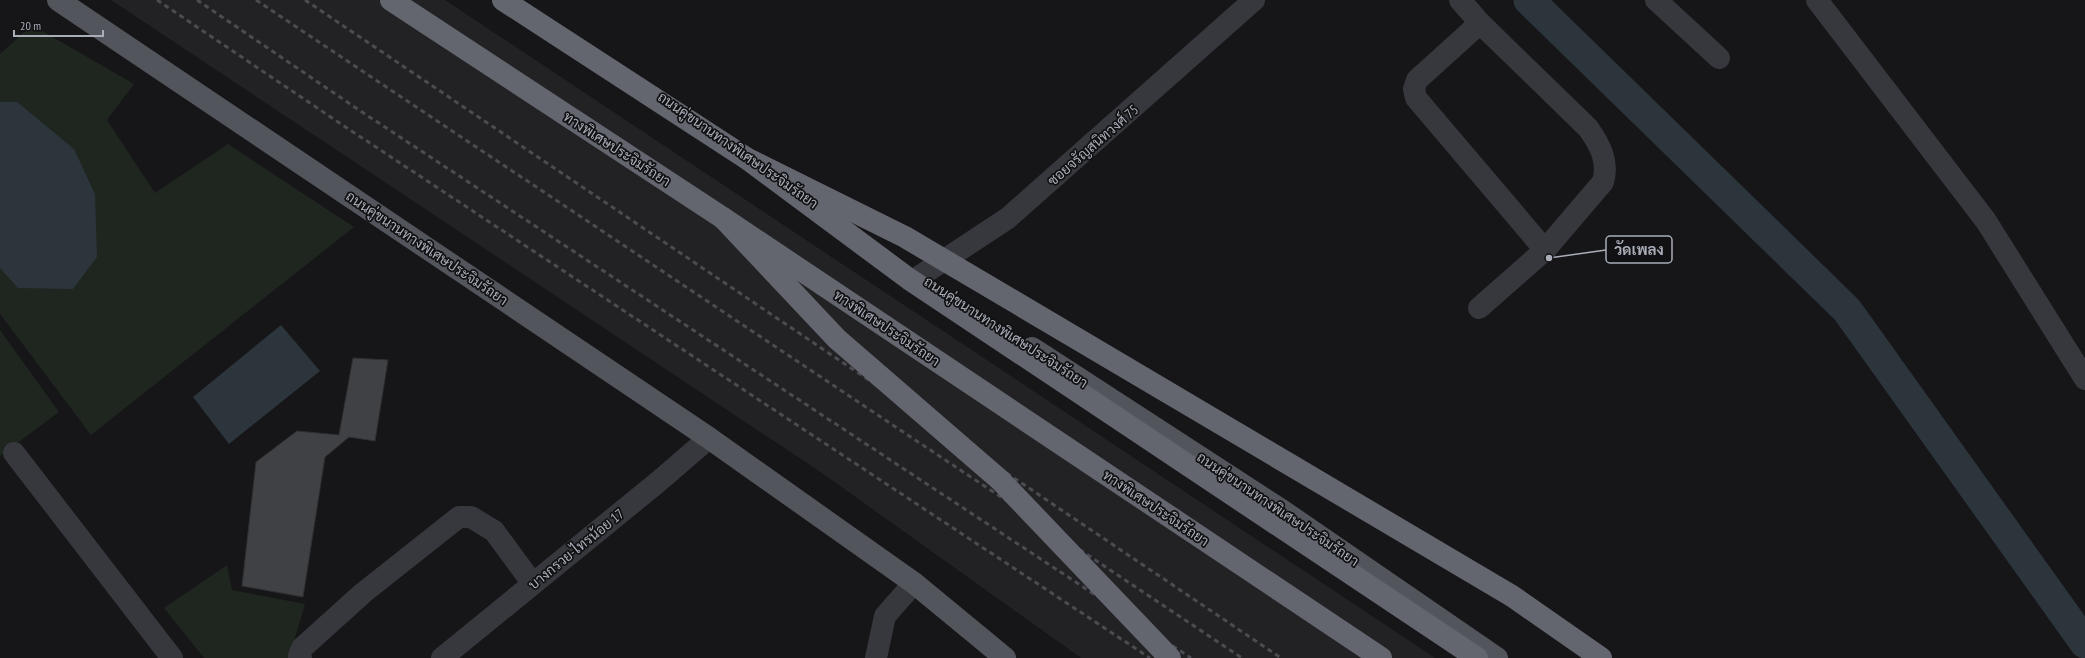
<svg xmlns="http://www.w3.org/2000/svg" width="2085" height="658" font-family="'PT Sans Narrow',Sarabun,sans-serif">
  <rect width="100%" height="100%" fill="#161618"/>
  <path fill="#222225" d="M111,0H445L1435,658H1081L822,473Z"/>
  <path fill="#1e261f" d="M32,25L134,84L107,120L155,193L228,144L354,227L91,435L0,314V54Z
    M0,330L59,412L0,456Z
    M227,565L232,590L305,604L289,658H204L164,608Z"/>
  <path fill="#2c353c" d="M0,102H17L74,149L95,194L97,257L73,289L18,288L0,268Z
    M281,325L320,371L229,444L193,397Z"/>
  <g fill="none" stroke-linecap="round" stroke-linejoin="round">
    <path stroke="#2c353c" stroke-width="31" d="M1529,0L1847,310L2085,643"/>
  </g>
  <path fill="#404145" stroke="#303034" d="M353,358L388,360L375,441L349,437L325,457L303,597L242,586L256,462L297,431L339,435Z"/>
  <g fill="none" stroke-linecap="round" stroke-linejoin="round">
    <path stroke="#37383d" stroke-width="22" d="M1460,0L1480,23L1588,128C1600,145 1609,161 1603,182L1545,250L1479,308
      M1656,0L1719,58
      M1817,0L1986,221L2085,379
      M1480,23L1417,80L1414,89L1416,98L1545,250
      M920,276L1008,218L1254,0
      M14,453L172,658
      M301,658L299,656L302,648L363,593L459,517H471L494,531L533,584
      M442,658L658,482L709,438
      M876,658L885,616L914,583"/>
    <path stroke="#53555c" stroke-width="22" d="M58,0L709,438L914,583L1005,658
      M1032,348L1283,511L1497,658"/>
    <path stroke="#63666e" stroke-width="22" d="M391,0L723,218L1381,658
      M503,0L746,158L909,279L1477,658"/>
    <path stroke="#4a4c52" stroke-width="3" stroke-dasharray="5 4" stroke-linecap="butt" d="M157,0L347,128L1150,658
      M197,0L359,110L1191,658
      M256,0L1242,658
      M305,0L1281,658"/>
    <path stroke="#63666e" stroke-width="22" d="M746,158L905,237L1512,596L1601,658
      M723,218L837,339L1000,480L1170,658"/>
  </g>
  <g text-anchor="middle" stroke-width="3.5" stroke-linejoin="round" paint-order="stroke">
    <g font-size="14" fill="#a8adb8" stroke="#111113">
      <text transform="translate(1093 145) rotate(-41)" y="5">ซอยจรัญสนิทวงศ์ 75</text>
      <text transform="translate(617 149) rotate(33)" y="5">ทางพิเศษประจิมรัถยา</text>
      <text transform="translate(738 150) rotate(35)" y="5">ถนนคู่ขนานทางพิเศษประจิมรัถยา</text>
      <text transform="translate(427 248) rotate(34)" y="5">ถนนคู่ขนานทางพิเศษประจิมรัถยา</text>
      <text transform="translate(887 328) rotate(34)" y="5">ทางพิเศษประจิมรัถยา</text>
      <text transform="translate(1006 332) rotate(33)" y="5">ถนนคู่ขนานทางพิเศษประจิมรัถยา</text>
      <text transform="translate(1156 508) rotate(34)" y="5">ทางพิเศษประจิมรัถยา</text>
      <text transform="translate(1278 509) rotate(34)" y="5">ถนนคู่ขนานทางพิเศษประจิมรัถยา</text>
      <text transform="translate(576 549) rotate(-39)" y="5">บางกรวย-ไทรน้อย 17</text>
    </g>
  </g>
  <path fill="none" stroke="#a8adb8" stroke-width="1.5" d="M1549 258L1606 250"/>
  <circle fill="#a8adb8" stroke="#111113" stroke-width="1.5" cx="1549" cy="258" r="4"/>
  <rect fill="#111113" stroke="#a8adb8" stroke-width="1.5" x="1606" y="236" width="66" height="27" rx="4"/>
  <g font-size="15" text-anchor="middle" font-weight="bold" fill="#a8adb8">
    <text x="1639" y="255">วัดเพลง</text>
  </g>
  <path d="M14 30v6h89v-6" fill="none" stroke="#a8adb8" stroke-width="2"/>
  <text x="20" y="30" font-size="12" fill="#a8adb8" stroke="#111113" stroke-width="3" paint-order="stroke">20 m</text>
</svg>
